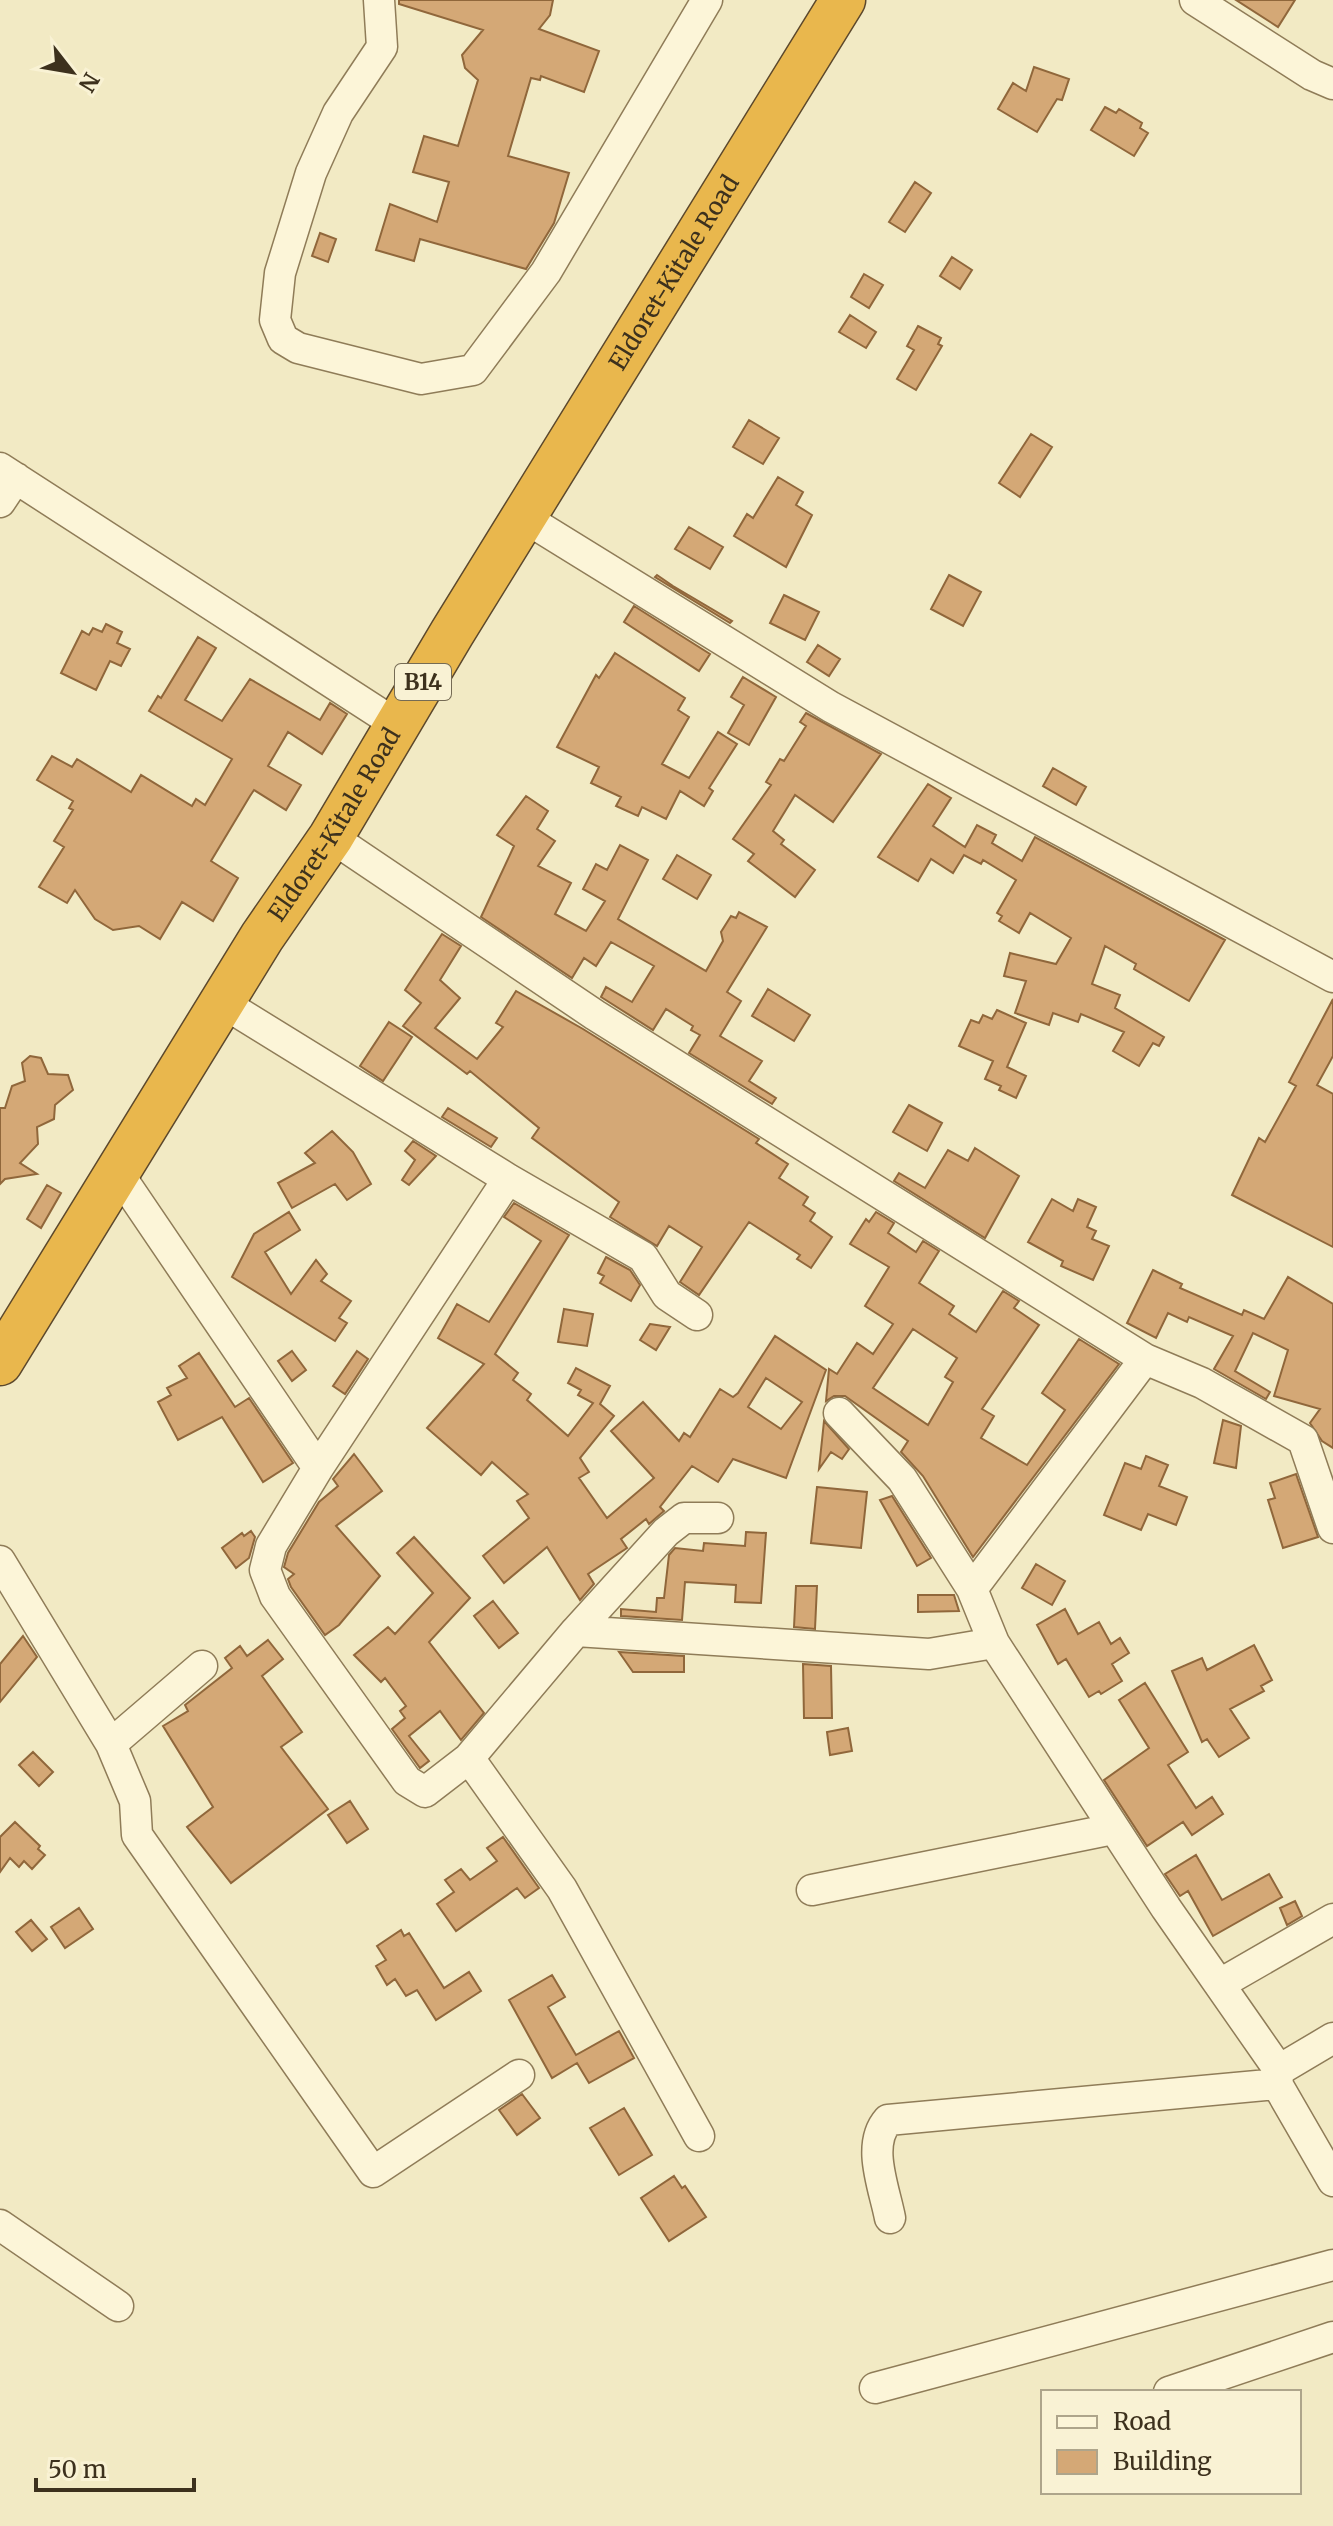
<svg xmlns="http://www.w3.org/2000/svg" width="1333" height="2526" font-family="Merriweather,serif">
  <rect width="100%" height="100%" fill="#f2eac4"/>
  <path fill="#d4a876" stroke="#90673b" stroke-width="2" fill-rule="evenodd" d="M399,0H553L550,15L539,29L599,51L584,92L541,76L540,80L531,78L508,156L569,173L554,223L526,269L420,239L414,261L376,250L390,204L437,222L449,182L413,172L424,136L458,146L478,80L465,68L462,55L483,30L399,4Z
    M1236,0H1295L1278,27Z
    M1034,67L1069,79L1062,100L1057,99L1037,132L998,109L1013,83L1026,91Z
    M1105,107L1116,113L1119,109L1142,123L1140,128L1148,133L1134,156L1091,130Z
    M915,182L931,193L905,232L889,222Z
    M320,233L336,239L328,262L312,256Z
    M952,257L972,270L960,289L940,276Z
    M864,274L883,285L869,308L851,297Z
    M850,315L876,332L866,348L839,332Z
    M918,326L941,338L938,344L942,346L916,390L897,379L914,350L907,346Z
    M749,420L779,438L763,464L733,447Z
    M1031,434L1052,447L1020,497L999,483Z
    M778,477L803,492L796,505L812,515L786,567L734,536L747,514L753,518Z
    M689,527L723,547L710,569L675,549Z
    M657,575L673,586L732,621L730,623L655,577Z
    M949,575L981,592L963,626L931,609Z
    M784,595L819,612L805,640L770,623Z
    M634,606L710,654L699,671L624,622Z
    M106,624L122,632L117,643L130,649L121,666L110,661L96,690L61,673L82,631L89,635L93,628L102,632Z
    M198,637L216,648L185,700L222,721L250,679L320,720L330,703L347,714L322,754L288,732L268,766L301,785L286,810L254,790L250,796L211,861L238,878L213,921L182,902L160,939L139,926L113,930L95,919L75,890L67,903L39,887L64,847L54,841L73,810L69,808L73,801L37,780L52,756L72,767L77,759L131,792L141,775L192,806L196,799L205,805L232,759L149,711L158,696L161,698Z
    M818,645L840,659L829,676L807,662Z
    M615,653L685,698L678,710L689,717L662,764L689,778L718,732L737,744L709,788L713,791L704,806L680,791L666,819L642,807L638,816L616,806L621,797L591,783L599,767L557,747L596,675L599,678Z
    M743,677L776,697L749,745L728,733L744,705L731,697Z
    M806,713L881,754L833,822L795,795L773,831L784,840L781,844L815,870L795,897L748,861L754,854L733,839L771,785L766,782L780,759L784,761L806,726L800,722Z
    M1053,768L1086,787L1076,805L1043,786Z
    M928,784L951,798L933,826L965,847L977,825L996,835L992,843L1022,861L1035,837L1225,940L1189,1001L1134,969L1136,964L1105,946L1092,984L1120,995L1115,1008L1164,1037L1159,1046L1153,1043L1139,1066L1113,1051L1124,1032L1081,1014L1078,1022L1053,1013L1049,1025L1015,1013L1026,981L1004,976L1010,953L1056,964L1071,938L1030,913L1019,933L999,921L1002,916L997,913L1016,880L983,860L981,864L964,855L953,873L931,859L918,881L878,857Z
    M526,796L548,811L537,829L555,841L538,866L571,883L555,914L586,931L605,901L583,889L596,864L607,870L620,845L648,860L618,919L706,971L723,941L721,932L731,916L736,918L739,912L767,927L727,992L741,1001L720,1036L762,1061L749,1081L776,1098L772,1104L689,1053L700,1035L691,1030L693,1026L666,1009L653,1030L601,997L606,987L632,1002L654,966L611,942L596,966L584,958L572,978L481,917L514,846L497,835Z
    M677,855L711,875L697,899L663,879Z
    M442,934L461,946L440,980L460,998L435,1028L477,1059L503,1027L496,1023L516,991L583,1029L759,1139L756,1143L788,1164L779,1178L808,1197L803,1205L815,1213L810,1221L832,1237L811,1268L797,1259L800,1255L749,1222L699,1295L680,1282L702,1247L669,1226L657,1246L610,1217L619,1202L532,1138L539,1128L470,1071L467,1074L403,1026L421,1003L405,990Z
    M768,989L810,1015L794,1041L752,1016Z
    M1333,999V1056L1317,1085L1333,1094V1247L1232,1195L1259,1138L1265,1142L1296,1086L1289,1082Z
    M997,1010L1026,1023L1007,1067L1026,1076L1016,1098L999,1090L1001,1086L985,1079L993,1061L959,1046L971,1020L979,1023L983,1015L992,1019Z
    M389,1022L412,1037L383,1081L360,1066Z
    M30,1056L41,1058L48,1074L68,1075L73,1090L55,1105L54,1119L37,1127L38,1144L20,1163L37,1174L5,1179L0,1184V1108H5L12,1086L25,1081L22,1063Z
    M909,1105L942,1123L927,1151L893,1132Z
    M448,1108L497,1138L491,1147L442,1117Z
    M332,1131L353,1152L371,1184L347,1200L335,1184L292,1208L278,1183L315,1163L305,1153Z
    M413,1141L436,1156L409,1185L402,1180L415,1160L405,1151Z
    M975,1148L1019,1176L985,1238L894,1181L899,1173L925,1188L948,1150L968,1161Z
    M47,1185L61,1193L41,1228L27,1219Z
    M1052,1199L1073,1211L1078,1199L1096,1207L1087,1227L1096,1231L1092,1239L1109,1246L1093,1280L1061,1266L1063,1261L1028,1242Z
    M514,1203L569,1235L495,1354L518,1373L513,1380L531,1394L527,1400L568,1436L593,1403L578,1395L581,1390L568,1383L576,1368L610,1386L600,1404L614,1416L580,1458L589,1472L579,1478L607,1518L654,1478L611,1431L643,1402L679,1441L684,1433L690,1437L720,1389L733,1397L738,1393L775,1336L826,1370L786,1478L733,1459L718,1482L692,1466L660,1507L664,1511L649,1524L646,1519L621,1539L627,1548L588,1574L594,1584L580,1600L547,1547L504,1583L483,1556L529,1518L517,1501L528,1494L492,1462L481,1475L427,1428L484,1364L438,1338L457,1304L489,1322L541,1241L504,1217ZM766,1378L802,1402L781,1429L748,1407Z
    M289,1212L300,1230L265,1252L291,1294L316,1260L327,1274L321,1281L351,1301L339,1318L347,1323L335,1341L232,1277L254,1234Z
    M876,1212L894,1223L888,1233L916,1252L923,1241L939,1251L919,1283L954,1306L949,1314L976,1332L1003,1291L1019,1301L1014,1308L1039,1325L982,1409L994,1416L981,1438L1027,1465L1065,1410L1042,1393L1079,1339L1119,1364L973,1557L923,1476L901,1452L908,1441L845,1396H834L826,1401L829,1369L837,1374L857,1343L873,1354L893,1324L865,1306L889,1267L850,1244L866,1219L869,1222ZM913,1329L957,1358L945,1377L953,1382L928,1425L873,1388Z
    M606,1257L630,1270L640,1285L631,1301L600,1283L604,1276L598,1273Z
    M1153,1270L1182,1284L1180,1288L1242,1315L1244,1310L1264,1319L1288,1277L1333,1304V1448L1322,1441L1310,1423L1320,1409L1274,1396L1288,1350L1253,1333L1235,1371L1270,1392L1266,1399L1214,1369L1233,1336L1189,1317L1187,1322L1168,1313L1156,1338L1127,1323Z
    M564,1309L593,1314L587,1346L558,1342Z
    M650,1324L670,1327L656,1350L640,1340Z
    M292,1351L306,1370L292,1381L278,1361Z
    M357,1351L368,1359L345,1394L333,1386Z
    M199,1353L235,1407L249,1398L293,1463L263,1482L222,1417L178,1440L158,1402L171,1395L167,1388L187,1378L179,1366Z
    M1223,1420L1241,1426L1236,1468L1214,1463Z
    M824,1421L849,1449L842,1459L831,1452L819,1469Z
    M354,1454L382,1491L336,1526L380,1576L339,1625L325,1635L291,1587L288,1579L294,1574L284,1567L288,1553L319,1502L338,1486L333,1479Z
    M1146,1456L1168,1465L1159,1486L1187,1497L1176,1525L1148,1514L1141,1530L1104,1515L1125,1463L1141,1469Z
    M1296,1474L1318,1537L1283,1548L1268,1500L1275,1498L1270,1483Z
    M817,1487L867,1492L861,1548L811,1543Z
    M892,1496L931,1558L917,1566L880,1500Z
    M251,1531L255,1537L249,1558L236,1568L222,1548L242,1533L244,1536Z
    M746,1532L766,1533L761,1603L735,1602L736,1585L685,1582L682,1620L621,1616V1609L656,1612L657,1598H664L669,1555L675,1548L703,1551L704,1543L745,1546Z
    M414,1537L470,1598L429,1642L484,1713L461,1740L440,1711L409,1736L429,1761L420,1768L392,1729L405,1718L400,1711L406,1706L385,1678L381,1682L354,1655L388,1627L395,1634L433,1593L397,1553Z
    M1036,1564L1065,1581L1052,1605L1022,1588Z
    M796,1586H817L815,1629L794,1627Z
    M918,1595H954L959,1611L918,1612Z
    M493,1601L518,1633L499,1648L474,1616Z
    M1065,1609L1078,1634L1099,1622L1111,1644L1120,1638L1129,1653L1112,1664L1122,1681L1101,1694L1099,1691L1089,1697L1066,1659L1058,1664L1037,1625Z
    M23,1636L37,1657L0,1702V1664Z
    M268,1640L283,1659L262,1676L302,1732L281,1747L328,1809L231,1883L187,1827L213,1807L163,1726L188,1711L185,1705L232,1668L225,1658L240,1646L247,1656Z
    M1254,1645L1272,1680L1261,1686L1264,1691L1230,1709L1249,1738L1219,1757L1207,1739L1202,1742L1172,1671L1202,1658L1207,1670Z
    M619,1652L684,1656V1672H633Z
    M803,1664L831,1666L832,1718H804Z
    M1145,1683L1188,1752L1168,1765L1196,1808L1212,1797L1223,1814L1192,1835L1183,1822L1147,1846L1104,1780L1149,1748L1119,1700Z
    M848,1728L852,1751L830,1755L827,1732Z
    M33,1752L53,1772L39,1786L19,1765Z
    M350,1801L368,1829L347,1843L328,1815Z
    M15,1822L40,1846L38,1849L45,1855L32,1869L24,1861L19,1867L10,1858L0,1872V1837Z
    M503,1837L539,1888L525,1898L517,1888L456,1931L437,1904L454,1892L445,1880L461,1869L470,1880L497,1861L487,1848Z
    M1196,1855L1222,1900L1269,1874L1282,1897L1213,1936L1188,1891L1180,1896L1165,1874Z
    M1295,1901L1302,1916L1287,1925L1280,1908Z
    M79,1908L93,1929L65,1948L51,1927Z
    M31,1920L47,1939L32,1951L16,1932Z
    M401,1930L404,1936L409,1933L444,1988L469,1972L481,1991L436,2020L417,1990L406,1996L395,1979L387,1985L376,1966L386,1960L377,1946Z
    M552,1975L565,1997L548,2007L576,2055L619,2031L634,2058L589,2083L577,2063L552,2078L509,2000Z
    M522,2094L540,2118L517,2135L499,2110Z
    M624,2108L652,2155L619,2175L590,2128Z
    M674,2176L682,2188L685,2186L706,2217L669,2241L641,2198Z"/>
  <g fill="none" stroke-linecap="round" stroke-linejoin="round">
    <g stroke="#8f7c58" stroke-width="33">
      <path id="minor" d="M379,0L382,47L338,113L311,173L280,273L275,320L283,339L298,348L421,379L473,370L546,272L707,0
        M1195,0L1312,75L1333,84
        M0,468L399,726
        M0,502L16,478
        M525,518L831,707L1333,977
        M331,837L595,1015L1145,1359L1202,1383L1303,1440L1333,1528
        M223,1003L508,1179L643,1257L667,1295L697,1315
        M118,1173L318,1468
        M508,1179L318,1468L271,1546L265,1570L275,1596L407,1781L425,1792L469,1758L576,1631L666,1532L684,1518H718
        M839,1413L902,1479L972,1589
        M0,1561L111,1744L135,1801L137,1835L373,2172L519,2075
        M576,1631L929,1654L994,1643L1166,1908L1279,2070L1277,2084L1333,2181
        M994,1643L972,1589L1145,1359
        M111,1744L202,1666
        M469,1758L562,1889L699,2136
        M812,1890L1113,1829
        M1220,1984L1333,1919
        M1279,2070L1333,2038
        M890,2218C884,2187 866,2145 888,2120L1277,2084
        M0,2225L118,2306
        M875,2388L1333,2265
        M1169,2392L1333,2337"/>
    </g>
    <g stroke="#5c482c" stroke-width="47">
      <g id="highway">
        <path id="s1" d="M0,1363L262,937L331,837L452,633L843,0"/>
      </g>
    </g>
    <use href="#minor" stroke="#fcf5d8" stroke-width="30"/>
    <use href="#highway" stroke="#e9b74d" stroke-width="44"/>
  </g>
  <g text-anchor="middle" stroke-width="6" stroke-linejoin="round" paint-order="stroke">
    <rect fill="#f9f2d4" stroke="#756b54" stroke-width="2" x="395" y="664" width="56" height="36" rx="6"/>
    <g font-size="22" font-weight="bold" fill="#3d311d">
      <text x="423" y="690">B14</text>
    </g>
    <g font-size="24" fill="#3d311d" stroke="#f9f2d4">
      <text dy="8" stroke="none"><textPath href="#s1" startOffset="1282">Eldoret-Kitale Road</textPath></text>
      <text dy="8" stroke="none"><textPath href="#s1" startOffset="634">Eldoret-Kitale Road</textPath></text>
    </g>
  </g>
  <rect x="1041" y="2390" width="260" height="104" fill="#f9f2d4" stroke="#aea58b" stroke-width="2"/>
  <rect x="1057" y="2416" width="40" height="12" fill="#fcf5d8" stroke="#aea58b" stroke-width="2"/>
  <text x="1113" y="2430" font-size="24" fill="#3d311d">Road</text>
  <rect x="1057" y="2450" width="40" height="24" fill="#d4a876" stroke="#aea58b" stroke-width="2"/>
  <text x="1113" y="2470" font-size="24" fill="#3d311d">Building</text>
  <g transform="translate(72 72) rotate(121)" stroke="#f9f2d4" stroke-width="6" paint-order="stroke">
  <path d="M0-6L14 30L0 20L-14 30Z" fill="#3d311d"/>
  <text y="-12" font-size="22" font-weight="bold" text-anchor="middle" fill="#3d311d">N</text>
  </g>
  <path d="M36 2478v12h158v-12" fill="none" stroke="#3d311d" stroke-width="4"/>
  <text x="48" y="2478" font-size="24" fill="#3d311d" stroke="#f9f2d4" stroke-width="6" paint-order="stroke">50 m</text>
</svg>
